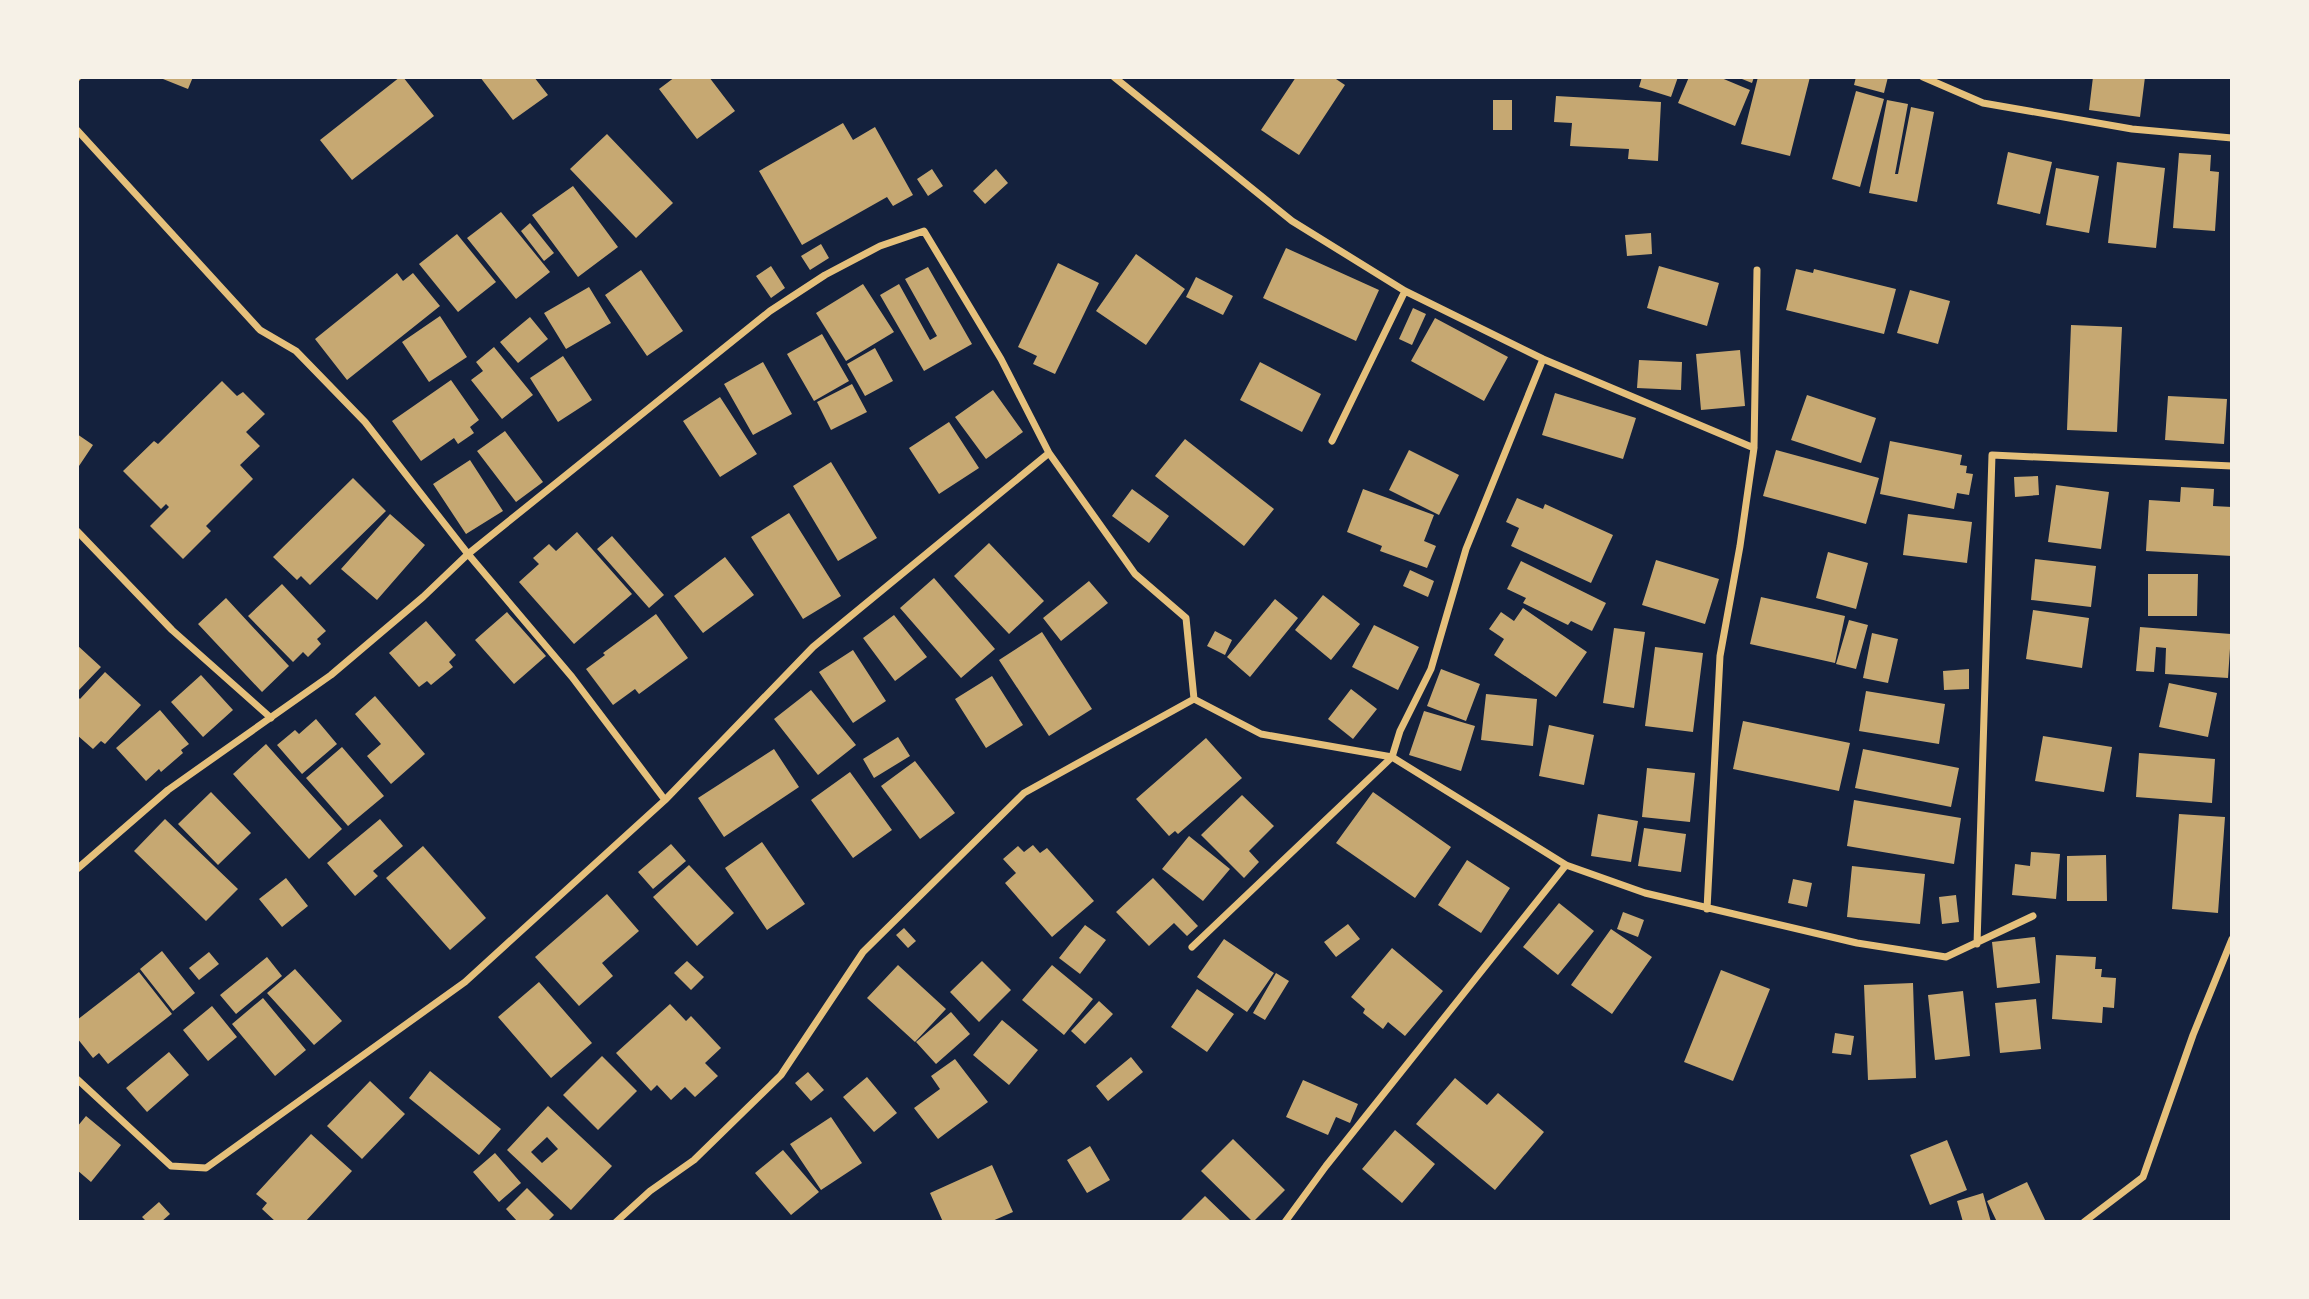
<svg xmlns="http://www.w3.org/2000/svg" width="2309" height="1299" font-family="Overpass,sans-serif">
  <rect width="100%" height="100%" fill="#14213d"/>
  <path fill="#c6a872" fill-rule="evenodd" d="M158,77H193L188,89Z
    M400,77H403L434,116L352,180L320,140Z
    M480,77H534L548,95L513,120Z
    M675,77H709L735,111L697,139L659,89Z
    M1296,77H1333L1345,85L1299,155L1261,130Z
    M1642,77H1678L1671,97L1639,87Z
    M1689,77H1719L1750,90L1735,126L1678,103Z
    M1737,77H1754L1752,83Z
    M1758,77H1810L1790,156L1741,144Z
    M1856,77H1888L1884,93L1854,85Z
    M2093,77H2145L2140,117L2089,110Z
    M1856,91L1884,99L1860,187L1832,179Z
    M1556,96L1661,102L1658,161L1628,159L1629,149L1570,146L1572,123L1554,122Z
    M1493,100H1512V130H1493Z
    M1887,100L1908,104L1895,174H1898L1911,107L1934,112L1917,202L1869,193Z
    M843,123L853,140L875,127L913,195L893,206L887,197L802,245L759,171Z
    M607,134L673,203L636,238L570,169Z
    M2008,152L2052,162L2040,214L1997,204Z
    M2179,153L2211,155L2210,171L2219,172L2215,231L2173,228Z
    M2117,162L2165,168L2156,248L2108,243Z
    M2056,168L2099,176L2089,233L2046,225Z
    M932,169L943,186L928,196L917,179Z
    M996,169L1008,183L985,204L973,191Z
    M573,186L618,247L578,277L532,215Z
    M501,212L550,272L516,299L467,238Z
    M530,223L554,253L544,261L521,231Z
    M1651,233L1652,254L1627,256L1625,235Z
    M457,234L496,282L458,312L419,264Z
    M821,244L829,258L810,270L801,256Z
    M1286,248L1379,290L1356,341L1263,298Z
    M1136,254L1185,289L1146,345L1096,311Z
    M1058,263L1099,283L1055,374L1033,364L1037,356L1018,347Z
    M771,266L785,288L771,298L756,276Z
    M1659,266L1719,283L1707,326L1647,308Z
    M928,267L972,344L924,371L880,295L899,284L930,340L937,336L905,279Z
    M1796,269L1813,273L1814,269L1896,289L1884,334L1786,310Z
    M641,270L683,331L647,356L605,295Z
    M397,273L403,281L413,273L440,306L347,380L315,339Z
    M1196,277L1233,296L1223,315L1186,297Z
    M863,284L894,332L846,361L816,313Z
    M589,287L611,323L566,349L544,313Z
    M1910,290L1950,301L1938,344L1897,333Z
    M1413,308L1426,314L1412,345L1399,339Z
    M440,316L467,357L429,382L402,342Z
    M530,317L548,339L518,363L500,342Z
    M1435,318L1508,357L1484,401L1411,361Z
    M2071,325L2122,327L2117,432L2067,430Z
    M822,334L849,381L814,401L787,354Z
    M494,347L533,395L502,419L471,380L483,371L476,362Z
    M875,348L893,381L865,396L847,364Z
    M1740,350L1745,406L1701,410L1696,354Z
    M563,356L592,400L558,422L530,378Z
    M1639,360L1682,362L1681,390L1637,388Z
    M763,362L792,414L753,435L724,384Z
    M1260,362L1321,394L1302,432L1240,400Z
    M451,380L479,420L470,427L474,433L458,444L454,438L421,461L392,421Z
    M222,381L237,396L243,392L265,414L246,432L260,446L240,465L253,479L206,526L211,531L183,559L150,526L169,507L166,504L161,509L123,471L154,441L158,444Z
    M852,384L867,412L831,430L817,402Z
    M993,390L1023,432L986,459L955,417Z
    M1555,393L1636,418L1623,459L1542,435Z
    M1807,395L1876,418L1861,463L1791,440Z
    M2168,396L2227,399L2224,444L2165,440Z
    M720,397L757,454L720,477L683,421Z
    M949,422L979,468L939,494L909,448Z
    M505,431L543,482L516,502L477,451Z
    M77,434L93,445L77,469Z
    M1185,439L1274,509L1244,546L1155,476Z
    M1890,441L1962,455L1960,465L1967,466L1966,473L1973,474L1969,495L1957,493L1954,509L1880,494Z
    M1409,450L1459,475L1439,515L1389,490Z
    M1776,450L1879,478L1866,524L1763,496Z
    M470,460L503,511L466,534L433,484Z
    M831,462L877,538L838,561L793,486Z
    M2038,476L2039,495L2015,497L2014,477Z
    M353,478L386,511L310,585L301,576L297,580L273,557Z
    M2056,485L2109,492L2101,549L2048,542Z
    M2181,487L2214,489L2213,506L2232,507V556L2146,551L2149,500L2180,502Z
    M1132,489L1169,516L1149,543L1112,516Z
    M1363,489L1434,515L1424,541L1436,546L1427,568L1380,551L1382,546L1347,532Z
    M1517,498L1543,509L1545,504L1613,535L1591,583L1511,546L1519,528L1506,522Z
    M789,513L841,596L803,619L751,537Z
    M390,514L425,545L377,600L341,569Z
    M1908,514L1972,522L1967,563L1903,555Z
    M577,532L632,594L574,644L519,582L539,564L533,558L549,544L556,551Z
    M612,536L664,595L649,608L597,549Z
    M989,543L1044,601L1009,634L954,576Z
    M1828,552L1868,563L1856,609L1816,598Z
    M725,557L754,595L703,633L674,596Z
    M2035,559L2096,566L2091,607L2031,600Z
    M1656,560L1719,579L1705,624L1642,605Z
    M1521,561L1606,603L1592,631L1571,621L1568,625L1523,603L1526,598L1507,589Z
    M1410,570L1434,581L1428,597L1403,586Z
    M2148,574H2198L2197,616H2148Z
    M934,578L995,649L961,678L900,608Z
    M1089,581L1108,603L1061,641L1043,618Z
    M282,584L326,631L317,639L321,644L308,657L303,652L293,662L248,616Z
    M1323,595L1360,624L1331,660L1295,630Z
    M1761,597L1845,616L1835,663L1750,644Z
    M226,598L289,666L262,692L198,624Z
    M1275,599L1298,618L1250,677L1227,657Z
    M1523,608L1587,652L1556,697L1494,655L1504,639L1489,629L1501,612L1514,621Z
    M2033,610L2089,618L2082,668L2026,659Z
    M507,612L546,656L514,684L475,640Z
    M656,614L688,658L639,694L635,689L613,705L586,669L605,655L603,653Z
    M894,615L927,657L895,681L863,638Z
    M1849,620L1868,625L1856,669L1836,664Z
    M426,621L456,655L449,662L453,667L431,685L427,681L419,687L389,653Z
    M1374,625L1419,647L1398,690L1352,667Z
    M2140,627L2231,634L2228,678L2165,674L2166,648L2156,647L2154,672L2136,671Z
    M1614,628L1645,632L1634,708L1603,703Z
    M1215,631L1232,640L1225,655L1207,646Z
    M1042,632L1092,709L1049,736L999,660Z
    M1872,633L1898,639L1888,683L1863,678Z
    M77,645L101,667L77,692Z
    M1655,647L1703,653L1693,732L1645,726Z
    M853,650L886,701L853,723L819,672Z
    M1441,669L1480,684L1466,721L1427,706Z
    M1969,669V689L1944,690L1943,671Z
    M105,672L141,705L105,744L101,741L93,749L77,735V696L80,699Z
    M201,675L233,710L203,737L171,702Z
    M992,676L1023,725L986,748L955,699Z
    M2169,683L2217,693L2208,737L2159,727Z
    M1351,689L1377,709L1353,739L1328,719Z
    M811,690L856,745L818,775L774,719Z
    M1866,691L1945,704L1939,744L1859,731Z
    M1486,694L1537,699L1533,746L1481,740Z
    M375,696L425,754L391,784L367,756L381,744L355,714Z
    M160,710L189,744L181,750L183,753L161,772L159,769L146,781L116,748Z
    M1424,711L1475,726L1461,771L1409,755Z
    M316,719L337,744L302,774L277,745L295,730L299,734Z
    M1743,721L1850,743L1839,791L1733,769Z
    M1549,725L1594,735L1584,785L1539,776Z
    M2043,736L2112,747L2104,792L2035,781Z
    M898,737L910,756L874,778L863,759Z
    M1206,738L1242,778L1178,834L1175,831L1169,836L1136,799Z
    M266,744L342,829L309,859L233,774Z
    M342,747L384,796L348,826L306,778Z
    M774,749L799,787L724,837L698,798Z
    M1863,749L1959,768L1951,807L1855,788Z
    M2139,753L2215,759L2212,803L2136,797Z
    M915,761L955,813L920,839L881,786Z
    M1647,768L1695,773L1690,822L1642,817Z
    M850,772L892,830L853,858L811,800Z
    M211,792L251,833L218,865L178,824Z
    M1373,792L1451,847L1415,898L1336,843Z
    M1242,795L1274,826L1249,851L1259,862L1244,878L1201,835Z
    M1854,800L1961,818L1954,864L1847,846Z
    M1598,814L1638,821L1631,862L1591,856Z
    M2179,814L2225,817L2218,913L2172,909Z
    M165,819L238,889L206,921L134,851Z
    M380,819L403,846L373,871L378,876L355,896L327,863Z
    M1644,828L1686,834L1681,872L1638,866Z
    M1189,836L1230,869L1203,901L1162,869Z
    M762,842L805,904L767,930L725,868Z
    M671,844L686,861L653,889L638,872Z
    M1033,845L1040,853L1047,848L1094,901L1052,937L1005,883L1016,873L1003,859L1018,846L1024,852Z
    M423,846L486,918L450,950L386,878Z
    M2031,852L2060,854L2056,899L2012,895L2015,864L2030,866Z
    M2106,855L2107,901H2067V856Z
    M1467,860L1510,888L1481,933L1438,905Z
    M689,865L734,913L697,946L653,897Z
    M1852,866L1925,874L1920,924L1847,917Z
    M286,878L308,906L282,927L259,899Z
    M1153,878L1198,926L1187,936L1174,923L1149,946L1116,912Z
    M1793,879L1812,883L1807,907L1788,903Z
    M607,894L639,931L602,963L613,976L579,1006L535,957Z
    M1956,895L1959,922L1942,924L1939,897Z
    M1559,903L1594,931L1558,975L1523,947Z
    M1623,912L1644,920L1638,937L1617,929Z
    M1348,924L1360,939L1336,957L1324,942Z
    M1085,925L1106,940L1080,974L1059,958Z
    M904,928L916,941L908,948L896,935Z
    M1611,929L1652,957L1612,1014L1571,985Z
    M2035,937L2040,983L1997,988L1992,942Z
    M1224,939L1274,973L1247,1012L1197,977Z
    M1392,948L1443,991L1405,1036L1388,1022L1383,1029L1363,1013L1365,1009L1351,997Z
    M162,951L195,993L173,1011L140,969Z
    M209,952L219,964L199,980L189,968Z
    M2056,955L2096,957L2095,969H2102L2101,977L2116,978L2114,1008L2103,1007L2102,1023L2052,1019Z
    M267,957L282,976L236,1014L220,995Z
    M687,961L704,977L691,990L674,973Z
    M982,961L1011,990L979,1022L950,992Z
    M898,965L946,1009L915,1042L867,998Z
    M1052,965L1093,999L1064,1035L1022,1000Z
    M295,969L342,1021L314,1045L267,993Z
    M1721,970L1770,989L1733,1081L1684,1062Z
    M139,972L172,1014L108,1064L99,1053L93,1058L77,1038V1020Z
    M1276,973L1289,981L1265,1020L1253,1013Z
    M539,982L592,1043L551,1078L498,1017Z
    M1913,983L1916,1078L1868,1080L1864,985Z
    M1197,989L1234,1014L1207,1052L1171,1027Z
    M1963,991L1970,1056L1935,1060L1928,995Z
    M263,998L306,1050L275,1076L232,1024Z
    M2036,999L2041,1049L2000,1053L1995,1003Z
    M1099,1001L1113,1014L1085,1044L1071,1031Z
    M670,1004L686,1021L691,1016L721,1048L705,1063L718,1076L695,1097L685,1087L671,1100L657,1085L651,1091L616,1053Z
    M212,1006L237,1037L208,1061L183,1030Z
    M951,1012L970,1034L936,1064L916,1042Z
    M1002,1020L1038,1050L1009,1085L973,1055Z
    M1835,1033L1854,1036L1851,1055L1832,1053Z
    M169,1052L189,1075L147,1112L126,1088Z
    M602,1056L637,1091L598,1130L563,1095Z
    M1131,1057L1143,1072L1108,1101L1096,1086Z
    M955,1059L988,1102L938,1139L914,1108L940,1089L931,1076Z
    M430,1071L501,1129L479,1155L409,1098Z
    M808,1072L824,1090L811,1101L795,1083Z
    M867,1077L897,1113L874,1132L843,1097Z
    M1455,1078L1487,1105L1498,1093L1544,1132L1495,1190L1416,1124Z
    M1303,1080L1358,1104L1350,1123L1336,1117L1328,1135L1286,1117Z
    M370,1081L405,1114L362,1159L327,1126Z
    M548,1106L612,1166L571,1210L507,1150ZM547,1137L558,1149L542,1163L531,1152Z
    M86,1116L121,1145L91,1182L77,1170V1127Z
    M831,1117L862,1163L821,1190L790,1144Z
    M1395,1130L1435,1164L1402,1203L1362,1169Z
    M311,1134L352,1171L305,1222H276L262,1209L267,1203L256,1194Z
    M1233,1139L1285,1190L1253,1222L1201,1171Z
    M1947,1140L1967,1190L1930,1205L1910,1155Z
    M1090,1146L1110,1180L1087,1193L1067,1160Z
    M783,1150L819,1192L791,1215L755,1173Z
    M495,1153L521,1183L499,1202L473,1172Z
    M992,1165L1013,1212L990,1222H943L930,1193Z
    M2027,1182L2046,1222H1997L1987,1201Z
    M527,1188L554,1215L547,1222H518L506,1209Z
    M1983,1193L1991,1222H1963L1957,1201Z
    M1205,1196L1232,1222H1179Z
    M159,1202L170,1214L161,1222H147L142,1217Z"/>
  <g fill="none" stroke-linecap="round" stroke-linejoin="round">
    <path stroke="#e5c07b" stroke-width="7" d="M1114,77L1292,221L1405,291L1543,359L1754,448
      M1923,77L1983,103L2132,129L2232,138
      M77,78L78,77
      M77,130L260,330L296,351L365,422L468,554L572,677L665,800
      M1332,441L1405,291
      M77,531L172,630L271,718
      M77,869L168,790L331,675L423,597L468,554L770,311L825,275L880,246L924,231L1001,359L1049,453L1135,574L1186,618L1194,699L1261,734L1392,757L1566,865L1645,893L1857,943L1946,957L2033,916
      M1707,909L1720,656L1740,546L1754,448L1757,270
      M1977,944L1992,455L2232,466
      M1192,947L1392,757L1400,731L1431,669L1466,549L1543,359
      M77,1079L171,1166L206,1168L465,982L665,800L813,647L1049,453
      M616,1222L650,1191L694,1160L781,1075L863,952L1024,793L1194,699
      M1285,1222L1326,1166L1566,865
      M2084,1222L2143,1177L2193,1035L2232,939"/>
  </g>
  <rect width="2309" height="1299" fill="none" stroke="#f6f1e7" stroke-width="158"/>
</svg>
